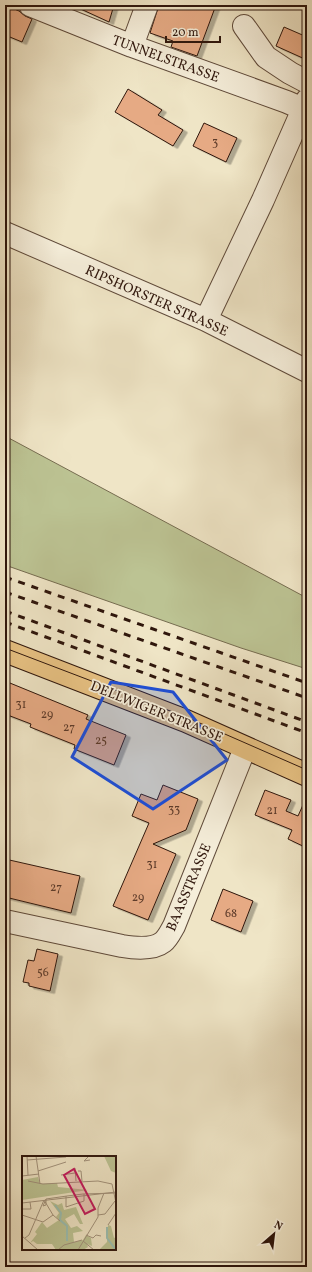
<svg xmlns="http://www.w3.org/2000/svg" width="312" height="1272" font-family="Vollkorn,serif">
  <defs>
    <filter id="shadow"><feDropShadow dx="4.5" dy="2.5" stdDeviation="0" flood-color="#0004"/></filter>
  </defs>
  <rect width="100%" height="100%" fill="#efe5c6"/>
  <filter id="stains"><feTurbulence type="fractalNoise" baseFrequency=".005" numOctaves="4"/><feColorMatrix values="0 0 0 0 .2 0 0 0 0 .09 0 0 0 0 .02 0 0 0 .5 -.17"/></filter>
  <radialGradient id="worn" r=".72"><stop offset=".6" stop-color="#630" stop-opacity="0"/><stop offset="1" stop-color="#630" stop-opacity=".3"/></radialGradient>
  <path fill="#bcc393" stroke="#766c50" d="M5,436L307,598V669L241,648L5,565Z"/>
  <path fill="#e6aa84" stroke="#2f160c" filter="url(#shadow)" d="M5,5L19,11L25,16L32,19L22,42L5,35Z
    M72,5H114L109,22Z
    M159,5H216L197,56L171,47L173,41L150,33Z
    M284,27L307,37V60L276,46Z
    M128,89L162,110L158,115L183,130L173,146L115,112Z
    M204,123L237,138L226,162L193,146Z
    M5,681L88,715L86,719L126,735L114,765L74,749L75,745L30,727L31,724L5,714Z
    M163,785L198,799L186,830L153,844L176,854L148,920L113,906L149,823L132,816L141,794L157,800Z
    M265,790L291,800L286,811L298,816L307,796V848L288,839L292,830L255,815Z
    M5,859L80,876L71,913L5,897Z
    M223,889L253,901L241,932L211,920Z
    M37,949L58,954L50,991L29,986V983L23,982L28,960L34,961Z"/>
  <g fill="none" stroke-linecap="round" stroke-linejoin="round">
    <g stroke="#5f4a3a" stroke-width="24">
      <path id="minor" d="M30,5L132,46L287,102L303,109
        M244,26L266,57L290,73L307,82
        M132,46L147,5
        M5,233L206,320L307,371
        M206,320L263,200L307,100
        M5,921L122,946C134,948 153,950 163,942C168,938 171,931 174,926L245,748"/>
    </g>
    <g stroke="#2f160c" stroke-width="24">
      <path id="major" d="M5,651L186,721L307,775"/>
    </g>
    <use href="#minor" stroke="#f5eeda" stroke-width="22"/>
    <use href="#major" stroke="#e8c283" stroke-width="22"/>
    <path stroke="#2f160c" stroke-width="1" d="M5,648L186,717L307,770"/>
    <path stroke="#2f160c" stroke-width="3" stroke-dasharray="7 7" stroke-linecap="butt" d="M5,577L307,683
      M5,592L307,698
      M5,611L307,722
      M5,622L307,733"/>
  </g>
  <path fill="#1d4ed8" fill-opacity="0.2" stroke="#1d4ed8" stroke-width="3" stroke-linejoin="round" d="M111,682L173,692L227,760L153,809L72,757Z"/>
  <g text-anchor="middle" stroke-width="3.5" stroke-linejoin="round" paint-order="stroke">
    <g font-size="12" fill="#5d3b2a">
      <text x="215" y="146">3</text>
      <text x="21" y="708">31</text>
      <text x="47" y="718">29</text>
      <text x="69" y="731">27</text>
      <text x="101" y="744">25</text>
      <text x="174" y="813">33</text>
      <text x="272" y="814">21</text>
      <text x="152" y="868">31</text>
      <text x="56" y="891">27</text>
      <text x="138" y="901">29</text>
      <text x="231" y="917">68</text>
      <text x="43" y="976">56</text>
    </g>
    <g font-size="14" fill="#2f160c" stroke="#f5eeda">
      <text transform="translate(166 58) rotate(20)" y="5">TUNNELSTRASSE</text>
      <text transform="translate(157 300) rotate(24)" y="5">RIPSHORSTER STRASSE</text>
      <text transform="translate(157 711) rotate(22)" y="5">DELLWIGER STRASSE</text>
      <text transform="translate(188 887) rotate(-67)" y="5">BAASSTRASSE</text>
    </g>
  </g>
  <g transform="translate(22 1156)">
    <rect width="94" height="94" fill="#efe5c6"/>
    <path d="M82,0L94,1V17L89,15ZM16,21L18,28L35,27L36,31L66,34L0,44V24ZM28,45L36,49L40,47L42,54L54,51L61,68H58L52,58L43,63L49,72L55,70L61,75L51,77L52,86L61,84L64,79L69,82L70,90L65,88L66,91L61,94H34L30,88H15L11,85L8,87L15,78L13,76L20,66L25,72L37,64L34,61L37,57ZM86,69L89,70L92,82L94,81V94H77L85,86Z" fill="#bcc393"/>
    <path fill="none" stroke="#9abfb2" stroke-width="2" d="M33,49L39,57L38,64L45,70V85M85,71V82L94,94"/>
    <path fill="none" stroke="#a2927c" stroke-width="1" d="M5,0L6,19M14,0L18,28M67,0L62,5L68,4M5,4L44,1M53,12L54,25M16,15L44,6M56,15H59L60,25M39,19L53,17M0,20L17,18M6,25L21,28L76,25L90,28L94,47M44,40V51L62,45V38M24,43V49L21,50L24,43L45,40L61,38L94,37M22,44L31,59L38,65M0,47L94,36M0,53H9L8,46M0,59L21,66L31,59M76,59L83,58L93,45M86,69L94,57M64,79L71,82L74,79L79,80M0,80L16,94M3,82L7,79L22,44M61,85L72,94M36,94L42,89L60,84M56,94L76,61V52L82,37"/>
    <path fill="#c2185b" fill-opacity="0.15" stroke="#c2185b" stroke-width="2" d="M52,13L73,53L63,58L42,19Z"/>
    <rect width="94" height="94" fill="none" stroke="#2f160c" stroke-width="2"/>
  </g>
  <rect width="312" height="1272" fill="none" stroke="#efe5c6" stroke-width="20"/>
  <rect x="6" y="6" width="300" height="1260" fill="none" stroke="#2f160c" stroke-width="2"/>
  <rect x="10" y="10" width="292" height="1252" fill="none" stroke="#2f160c"/>
  <g transform="translate(274 1234) rotate(28)" stroke="#f5eeda" stroke-width="3" paint-order="stroke">
  <path d="M0-3L7 15L0 10L-7 15Z" fill="#2f160c"/>
  <text y="-6" font-size="11" font-weight="bold" text-anchor="middle" fill="#2f160c">N</text>
  </g>
  <path d="M166 36v6h54v-6" fill="none" stroke="#2f160c" stroke-width="2"/>
  <text x="172" y="36" font-size="12" fill="#2f160c" stroke="#f5eeda" stroke-width="3" paint-order="stroke">20 m</text>
  <rect width="100%" height="100%" filter="url(#stains)"/>
  <rect width="100%" height="100%" fill="url(#worn)"/>
</svg>
